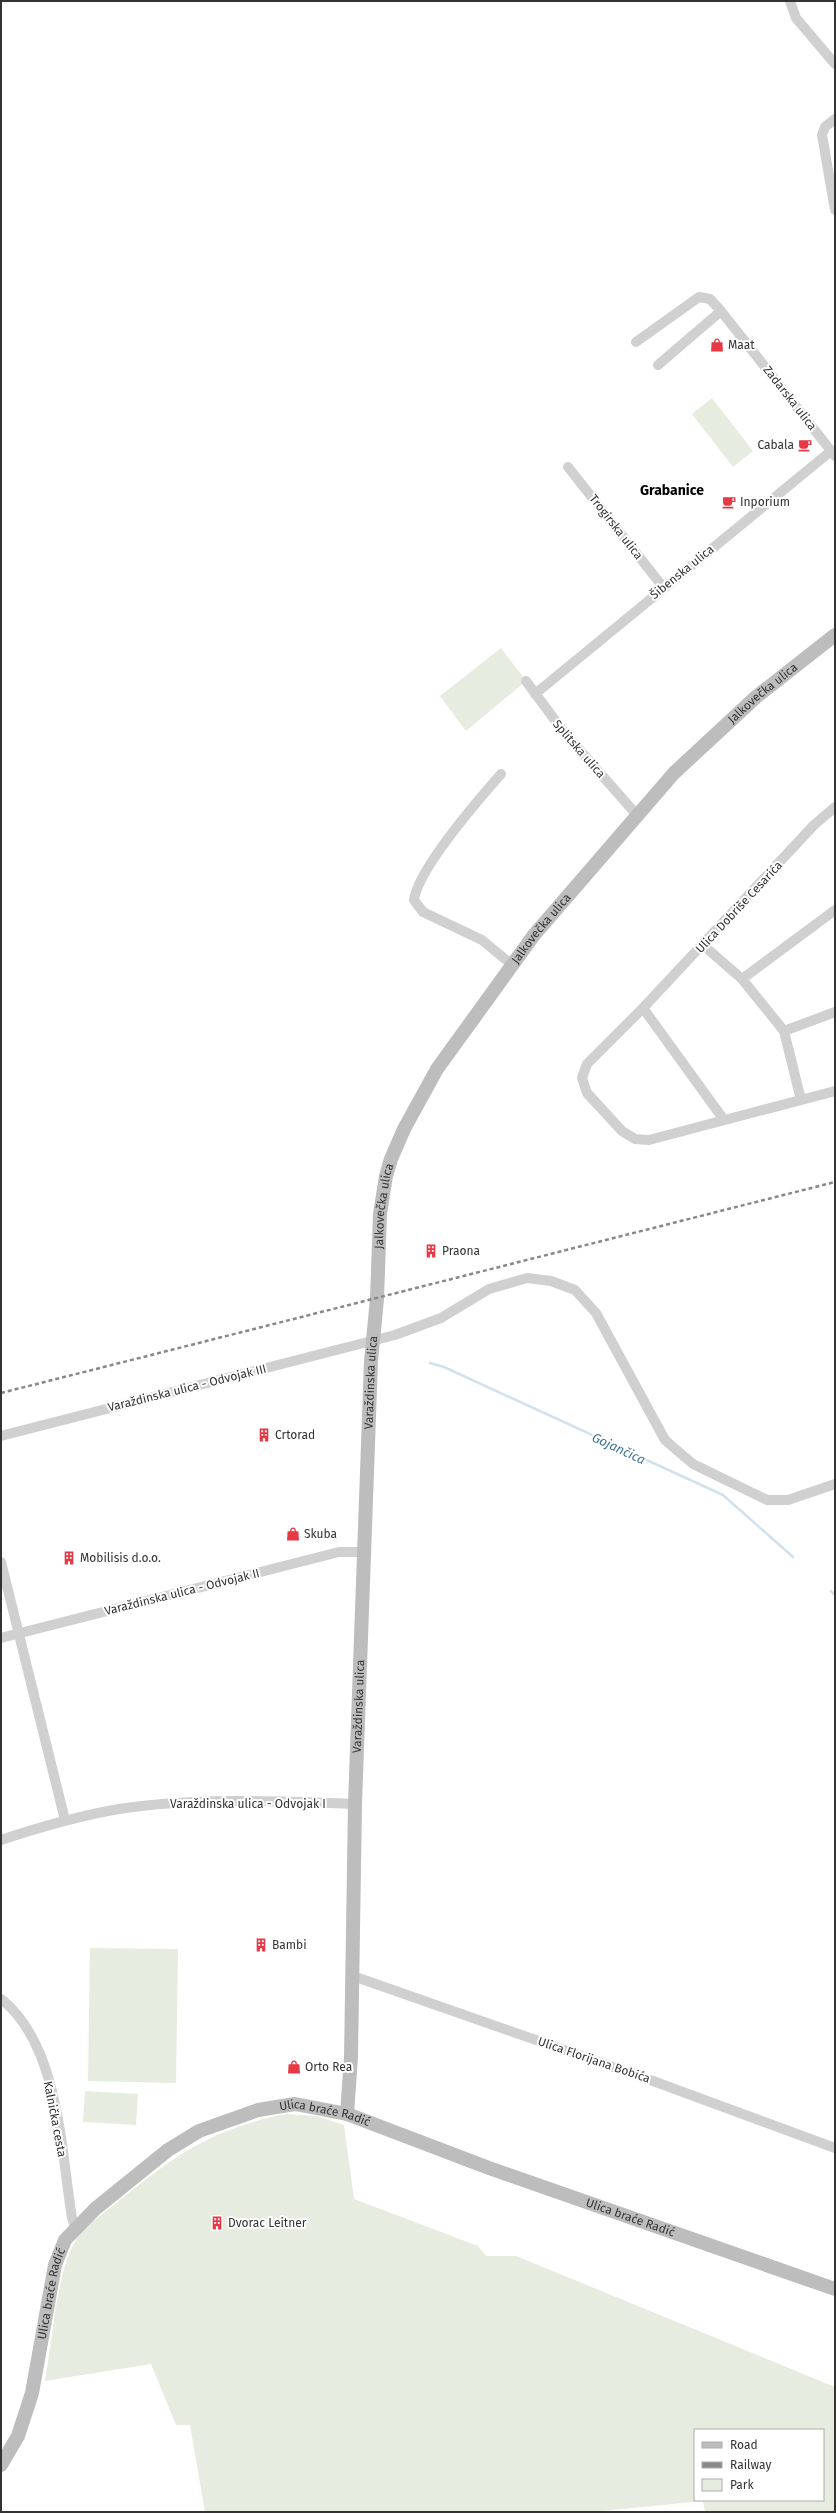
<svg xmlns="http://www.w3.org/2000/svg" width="836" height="2513" font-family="'Fira Sans',sans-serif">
  <rect width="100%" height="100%" fill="#fff"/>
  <path fill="#e6ecdf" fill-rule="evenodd" d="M712,398L753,451L733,467L692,414Z
    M501,648L526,681L466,731L440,696Z
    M90,1948L178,1949L176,2083L88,2081Z
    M85,2091L138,2094L136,2125L83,2122Z
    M286,2114L316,2116L344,2125L354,2199L478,2246L486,2256H516L835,2387V2512H705L703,2501L592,2512H205L190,2425H176L151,2364L45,2381C52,2343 56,2279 73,2245C81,2228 100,2216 114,2205C172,2157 210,2129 286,2114ZM695,2430H823V2500H695Z"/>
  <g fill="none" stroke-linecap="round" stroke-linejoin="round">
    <path stroke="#cfe2ee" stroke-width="2.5" d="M430,1363L444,1367L723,1495L793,1557
      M831,1591L835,1595"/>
    <path stroke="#d0d0d0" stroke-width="10" d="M790,1L796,18L835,64
      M835,119L825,127L822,135L835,210
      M636,342L699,297L710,299L721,311
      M658,365L721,311L835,456
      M568,467L663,587
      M526,681L563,731L636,814
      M535,694L831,451
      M501,774C479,799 418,869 414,900L423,912L482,940L511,964
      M835,807L814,825L643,1008L587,1064L582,1078L587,1093L622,1131L635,1139L649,1140L835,1091
      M703,945L742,979L784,1031L801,1100
      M742,979L835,910
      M643,1008L724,1120
      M784,1031L835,1012
      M1,1436L395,1335L441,1318L489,1289L527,1278L551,1281L575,1290L596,1313L665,1440L693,1464L767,1500H788L835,1484
      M1,1562L65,1820
      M1,1638L339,1552H364
      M1,1840C40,1827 78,1816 119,1809C196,1797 277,1801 355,1804
      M353,1976L653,2081L835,2148
      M1,1999C59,2044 61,2151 72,2218L75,2227"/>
    <g stroke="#bdbdbd" stroke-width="14">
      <path id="s1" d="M347,2114L351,2057L355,1804L371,1361L377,1299L380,1214L386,1176L391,1159L404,1129L437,1069L534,935L674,773L756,697L835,635"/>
      <path id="s2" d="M1,2465L18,2436L32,2393L55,2265L65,2240L95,2209L168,2150L199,2131L258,2110L295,2104L347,2114L489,2168L835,2289"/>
    </g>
    <path stroke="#888" stroke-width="2.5" stroke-dasharray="4 3" stroke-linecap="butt" d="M1,1393L835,1182"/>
  </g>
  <defs>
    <g id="shop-bare" transform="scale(1.08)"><path d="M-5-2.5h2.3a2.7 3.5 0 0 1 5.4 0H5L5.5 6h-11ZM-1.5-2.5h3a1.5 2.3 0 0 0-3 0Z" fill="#e63946" stroke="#fff" stroke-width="2.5" paint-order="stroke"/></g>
    <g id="cafe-bare" transform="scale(1.08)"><path d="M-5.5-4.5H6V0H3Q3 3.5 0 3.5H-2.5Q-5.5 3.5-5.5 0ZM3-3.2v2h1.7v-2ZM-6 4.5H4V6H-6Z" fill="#e63946" stroke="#fff" stroke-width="2.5" paint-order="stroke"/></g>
    <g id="building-bare" transform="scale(1.08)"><path d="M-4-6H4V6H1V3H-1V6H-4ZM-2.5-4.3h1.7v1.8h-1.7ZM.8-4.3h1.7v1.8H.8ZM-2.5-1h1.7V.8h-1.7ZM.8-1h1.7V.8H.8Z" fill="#e63946" stroke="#fff" stroke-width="2.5" paint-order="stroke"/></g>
  </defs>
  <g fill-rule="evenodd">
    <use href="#shop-bare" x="717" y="345"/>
    <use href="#cafe-bare" x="805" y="445"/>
    <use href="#cafe-bare" x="729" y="502"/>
    <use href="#building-bare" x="431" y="1251"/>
    <use href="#building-bare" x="264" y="1435"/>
    <use href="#shop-bare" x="293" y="1534"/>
    <use href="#building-bare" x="69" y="1558"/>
    <use href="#building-bare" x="261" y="1945"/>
    <use href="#shop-bare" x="294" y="2067"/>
    <use href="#building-bare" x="217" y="2223"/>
  </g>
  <g text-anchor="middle" stroke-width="4" stroke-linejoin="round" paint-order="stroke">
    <g font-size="12" fill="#333" stroke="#fff" text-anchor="start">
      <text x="728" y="349">Maat</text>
      <text x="794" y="449" text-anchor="end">Cabala</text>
      <text x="740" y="506">Inporium</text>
      <text x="442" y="1255">Praona</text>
      <text x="275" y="1439">Crtorad</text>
      <text x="304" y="1538">Skuba</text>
      <text x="80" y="1562">Mobilisis d.o.o.</text>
      <text x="272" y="1949">Bambi</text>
      <text x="305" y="2071">Orto Rea</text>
      <text x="228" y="2227">Dvorac Leitner</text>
    </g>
    <g font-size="12" fill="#333" stroke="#fff">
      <text transform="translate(790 398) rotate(52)" y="4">Zadarska ulica</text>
      <text transform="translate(616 527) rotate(52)" y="4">Trogirska ulica</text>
      <text transform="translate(682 572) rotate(-39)" y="4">Šibenska ulica</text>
      <text dy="4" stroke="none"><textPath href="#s1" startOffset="1557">Jalkovečka ulica</textPath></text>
      <text transform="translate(579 749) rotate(49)" y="4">Splitska ulica</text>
      <text transform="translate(739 907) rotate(-47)" y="4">Ulica Dobriše Cesarića</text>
      <text dy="4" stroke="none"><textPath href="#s1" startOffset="1233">Jalkovečka ulica</textPath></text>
      <text dy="4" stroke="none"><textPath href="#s1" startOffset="909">Jalkovečka ulica</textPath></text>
      <text dy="4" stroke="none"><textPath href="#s1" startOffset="732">Varaždinska ulica</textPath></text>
      <text transform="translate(187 1388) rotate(-14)" y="4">Varaždinska ulica - Odvojak III</text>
      <text transform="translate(182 1592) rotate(-14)" y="4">Varaždinska ulica - Odvojak II</text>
      <text dy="4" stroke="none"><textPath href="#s1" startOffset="408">Varaždinska ulica</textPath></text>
      <text x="248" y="1808">Varaždinska ulica - Odvojak I</text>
      <text transform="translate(594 2060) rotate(19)" y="4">Ulica Florijana Bobića</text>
      <text dy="4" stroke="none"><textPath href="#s2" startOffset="540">Ulica braće Radić</textPath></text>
      <text transform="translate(55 2119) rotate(79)" y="4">Kalnička cesta</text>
      <text dy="4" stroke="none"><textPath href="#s2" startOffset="864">Ulica braće Radić</textPath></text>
      <text dy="4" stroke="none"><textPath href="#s2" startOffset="180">Ulica braće Radić</textPath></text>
    </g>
    <g font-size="13" font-style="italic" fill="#3f7597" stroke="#fff">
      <text transform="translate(619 1448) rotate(25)" y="5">Gojančica</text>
    </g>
    <g font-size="14" font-weight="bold" fill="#000" stroke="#fff">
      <text x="672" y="495">Grabanice</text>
    </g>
  </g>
  <rect width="836" height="2513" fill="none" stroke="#333333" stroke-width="4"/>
  <rect x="694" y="2429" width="130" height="72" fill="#ffffff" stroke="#adadad"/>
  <rect x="702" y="2442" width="20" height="6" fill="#bdbdbd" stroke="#adadad"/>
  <text x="730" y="2449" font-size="12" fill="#333333">Road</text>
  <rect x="702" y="2462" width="20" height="6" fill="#888888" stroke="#adadad"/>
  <text x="730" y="2469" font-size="12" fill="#333333">Railway</text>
  <rect x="702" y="2479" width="20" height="12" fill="#e6ecdf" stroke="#adadad"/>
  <text x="730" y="2489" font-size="12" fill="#333333">Park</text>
</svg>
